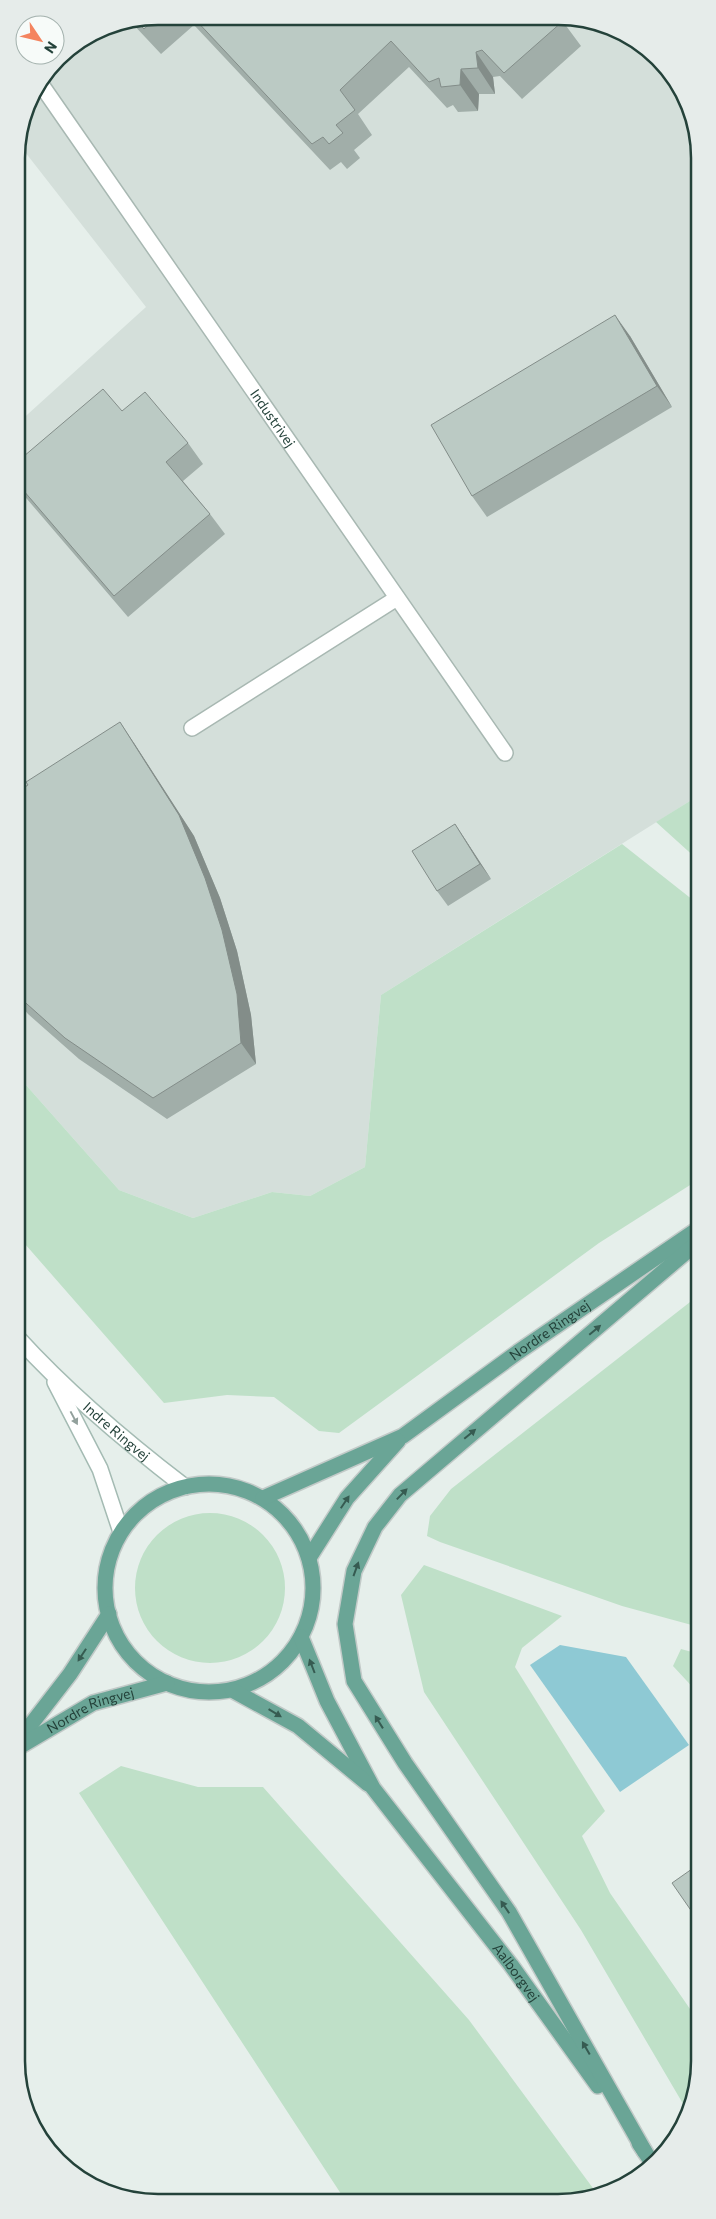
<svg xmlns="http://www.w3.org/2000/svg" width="716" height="2219" font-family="Commissioner,sans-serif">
  <rect width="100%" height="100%" fill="#e6efeb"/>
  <path fill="#d4dfda" d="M158,16L586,19L658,58L697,131L698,796L381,995L365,1167L310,1196L272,1192L193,1218L119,1190L18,1076L17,424L146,307L18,143L31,96L64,52L104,27Z"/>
  <path fill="#bfe0c8" d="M698,796V860L656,822Z
    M622,844L698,904V1180L599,1243L339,1433L319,1431L274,1397L227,1395L164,1403L18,1236V1076L119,1190L193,1218L272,1192L310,1196L365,1167L381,995Z
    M699,1295V1627L622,1606L440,1542L427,1536L430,1516L451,1489Z
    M135 1588a75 75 0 1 1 150 0a75 75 0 1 1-150 0Z
    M424,1565L562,1616L522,1648L515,1667L605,1811L582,1836L610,1893L699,2022V2070L689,2114L581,1930L424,1692L401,1595Z
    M681,1649L699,1654V1694L673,1666Z
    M121,1766L198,1787H263L469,2020L598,2195L585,2200H345L79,1793Z"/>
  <path fill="#8ec9d4" d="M560,1645L626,1657L689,1745L620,1792L530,1665Z"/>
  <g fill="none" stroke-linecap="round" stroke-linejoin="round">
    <g stroke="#a8b8b2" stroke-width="18">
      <path id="lane" d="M192,728L397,598"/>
    </g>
    <g stroke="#a8b8b2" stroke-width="18">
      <g id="street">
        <path id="s1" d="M40,83L505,753"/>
      </g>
    </g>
    <g stroke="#a4bbb3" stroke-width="18">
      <g id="secondary">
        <path id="s2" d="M18,1338C68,1393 125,1441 185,1487"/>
        <path d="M55,1382L100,1469L121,1532"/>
      </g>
    </g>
    <g stroke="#c2cac8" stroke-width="18">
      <g id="primary">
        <circle cx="209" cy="1588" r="104"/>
        <path id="s3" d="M263,1498L403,1436L518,1352L698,1229"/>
        <path d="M309,1558L347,1498L398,1441"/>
        <path id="s4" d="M301,1637L327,1701L373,1788L511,1965L598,2086"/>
        <path d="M232,1690L298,1726L368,1784"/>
        <path d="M19,1740L70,1674L109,1614"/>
        <path id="s5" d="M19,1747L93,1703L167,1683"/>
        <path d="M639,2143L653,2164"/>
        <path d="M645,2152L509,1912L405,1763L354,1681L345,1624L354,1571L375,1527L400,1495L698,1242"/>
      </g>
    </g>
    <use href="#lane" stroke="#fff" stroke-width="15"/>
    <use href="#street" stroke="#fff" stroke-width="15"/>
    <use href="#secondary" stroke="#fff" stroke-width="15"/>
    <use href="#primary" stroke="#6aa596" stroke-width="15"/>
  </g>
  <path fill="#a1aea9" d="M158,16L561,19L581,46L522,99L500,76L493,77L495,94H479L478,111L458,112L453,105L447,108L409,67L358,114L372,135L354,150L360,158L347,169L341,162L330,170L194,25L161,54L131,22Z
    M630,336L672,407L487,517L472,496Z
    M188,443L203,464L183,481L210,514L225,534L128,617L21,492L17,486V462Z
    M134,743L194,836L220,898L237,951L251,1015L256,1064L167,1119L79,1059L28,1014L18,1002L17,792Z
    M455,824L491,879L448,906L437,891Z"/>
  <path fill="#838d89" d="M476,52L493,77L495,94L478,68Z
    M461,69L479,94L478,111L460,85Z
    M615,315L630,336L672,407L657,386Z
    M120,722L134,743L194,836L220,898L237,951L251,1015L256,1064L241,1043Z
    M455,824L465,839L491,879L480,864Z"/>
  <path fill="#bbcac4" stroke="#838d89" d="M158,16L144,29L136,21Z
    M192,16L561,19L563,21L504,73L482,50L476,52L478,68L461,69L460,85L441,87L439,78L429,82L391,41L340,90L355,110L336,125L343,133L329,144L323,137L312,144Z
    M615,315L657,386L472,496L431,425Z
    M103,389L122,411L145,392L188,443L166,462L210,514L114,596L17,483V462Z
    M120,722L179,815L205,878L222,930L237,994L241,1043L153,1098L65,1038L18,996L17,792L28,785L26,782Z
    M455,824L480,864L437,891L412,851Z
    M699,1864V1922L672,1883Z"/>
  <defs><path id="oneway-solid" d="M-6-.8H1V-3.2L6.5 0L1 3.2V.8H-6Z" transform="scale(1.25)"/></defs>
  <g fill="#365b51">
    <use href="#oneway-solid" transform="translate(595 1330) rotate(-40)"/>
    <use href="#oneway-solid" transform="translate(470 1434) rotate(-40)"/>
    <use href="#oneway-solid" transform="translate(402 1494) rotate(-46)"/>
    <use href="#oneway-solid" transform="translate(345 1502) rotate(-56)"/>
    <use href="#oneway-solid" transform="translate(356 1569) rotate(-70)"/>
    <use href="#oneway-solid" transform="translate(82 1655) rotate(123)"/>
    <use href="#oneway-solid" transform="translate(312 1666) rotate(-111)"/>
    <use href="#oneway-solid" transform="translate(275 1713) rotate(31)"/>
    <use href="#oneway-solid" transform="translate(379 1722) rotate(-122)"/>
    <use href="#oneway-solid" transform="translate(505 1907) rotate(-124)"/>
    <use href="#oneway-solid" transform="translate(586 2048) rotate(-120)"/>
  </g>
  <use fill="#92a09c" href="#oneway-solid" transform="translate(74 1418) rotate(62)"/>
  <g text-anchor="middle" stroke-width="5" stroke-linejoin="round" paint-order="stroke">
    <g font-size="14" fill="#24423a" stroke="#f7fbf9">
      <text dy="5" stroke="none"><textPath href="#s1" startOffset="408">Industrivej</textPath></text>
      <text dy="5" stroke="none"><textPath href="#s3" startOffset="334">Nordre Ringvej</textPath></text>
      <text dy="5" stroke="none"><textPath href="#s2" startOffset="136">Indre Ringvej</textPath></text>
      <text dy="5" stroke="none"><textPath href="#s5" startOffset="81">Nordre Ringvej</textPath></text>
      <text dy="5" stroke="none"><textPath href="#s4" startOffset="401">Aalborgvej</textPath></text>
    </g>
  </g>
  <path d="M0 0H716V2219H0ZM158 25H558A133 133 0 0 1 691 158V2061A133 133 0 0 1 558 2194H158A133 133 0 0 1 25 2061V158A133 133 0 0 1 158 25Z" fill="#e6ecea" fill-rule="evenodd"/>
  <path fill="none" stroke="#24423a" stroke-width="2.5" d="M158 25H558A133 133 0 0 1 691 158V2061A133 133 0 0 1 558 2194H158A133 133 0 0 1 25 2061V158A133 133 0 0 1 158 25Z"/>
  <g transform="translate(40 40) rotate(125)"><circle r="24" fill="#f7fbf9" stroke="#a3b1ad"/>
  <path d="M0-4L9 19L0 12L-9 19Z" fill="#f4845f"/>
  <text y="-8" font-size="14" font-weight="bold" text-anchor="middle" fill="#24423a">N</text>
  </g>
</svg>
